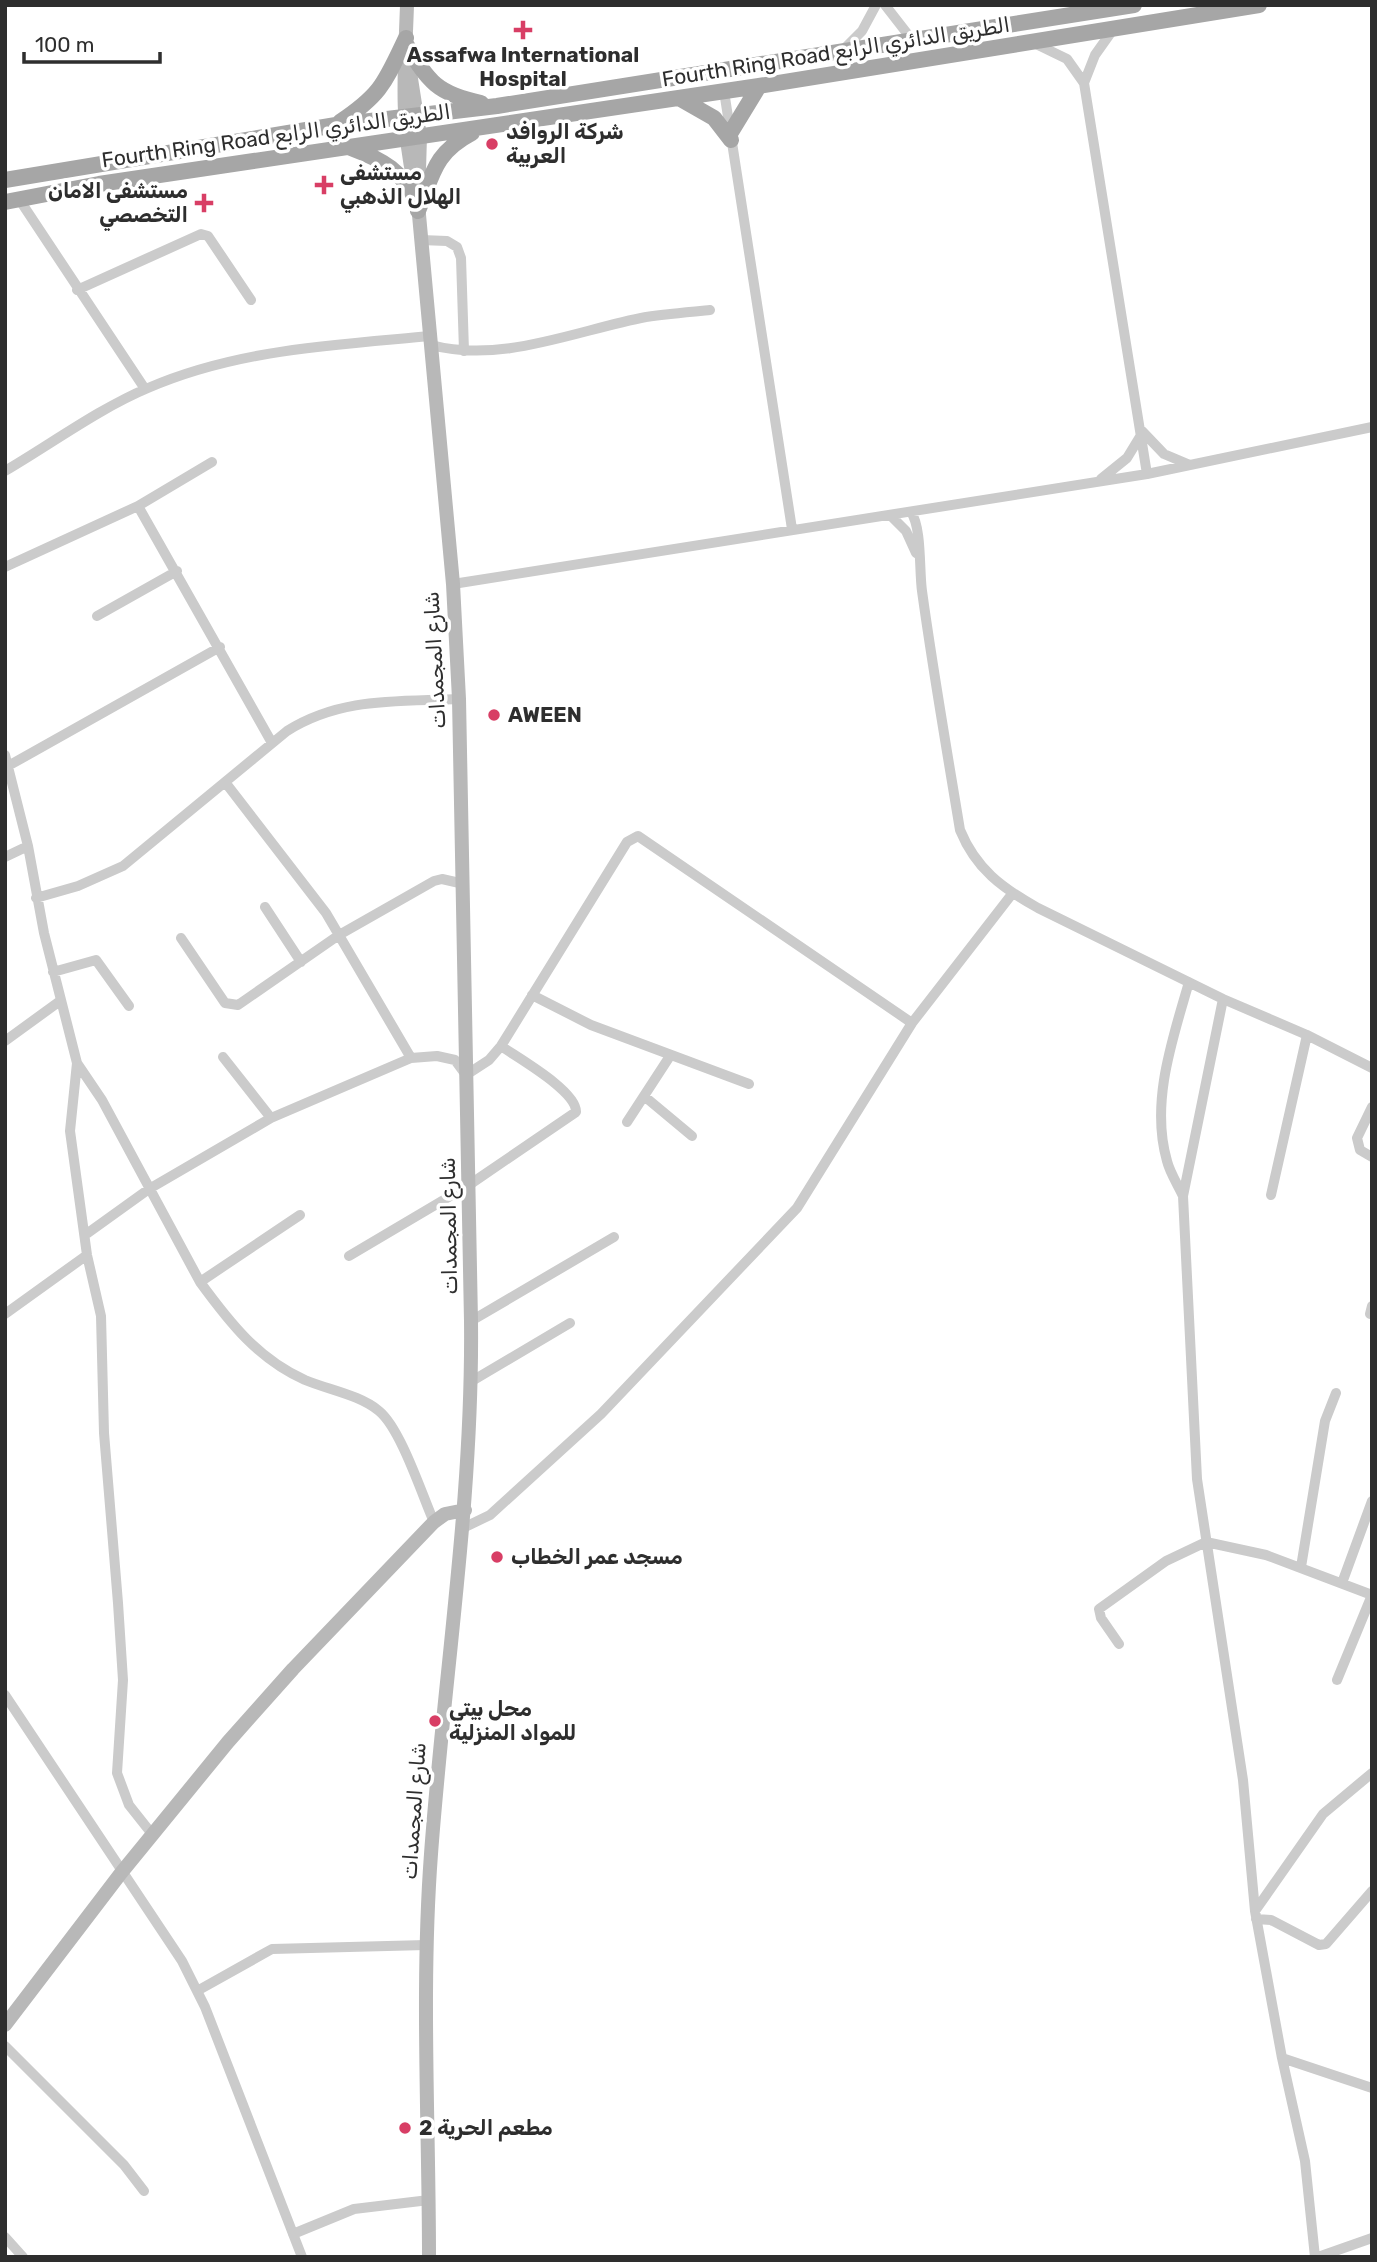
<svg xmlns="http://www.w3.org/2000/svg" width="1377" height="2262" font-family="Rubik,'Noto Naskh Arabic',sans-serif">
  <rect width="100%" height="100%" fill="#fff"/>
  <g fill="none" stroke-linecap="round" stroke-linejoin="round">
    <path stroke="#cbcbcb" stroke-width="10" d="M885,5L913,41
      M1034,43L1067,59L1084,83L1147,474
      M843,50L862,31L876,5
      M1084,83L1095,55L1112,31
      M724,91L792,529
      M19,199L145,389
      M421,240L447,241L457,247L461,258L464,351
      M77,290L201,234L208,236L251,300
      M431,345C502,364 577,330 646,317C667,314 689,312 710,310
      M1142,431L1164,454L1190,465
      M5,471C51,444 100,408 148,388C238,349 335,345 431,336
      M1101,479L1127,458L1141,435
      M138,506L212,462
      M911,512C922,528 919,570 922,591C933,671 947,751 960,830C976,869 1002,888 1038,908L1223,999L1307,1035L1372,1068
      M890,515L906,531L916,553
      M5,567L138,506L272,743
      M453,584L1147,474L1372,427
      M97,616L177,571
      M5,755L28,846L44,933L77,1063L70,1131L87,1255L101,1316L104,1433L118,1603L123,1680L117,1773L129,1805L152,1834
      M8,766L220,647
      M225,782L326,913L411,1058L437,1056L455,1060L466,1075L489,1060L501,1046L627,842L638,836L912,1023
      M5,857L28,846
      M36,898L78,886L123,866L287,731C341,697 397,702 459,699
      M265,907L301,962
      M181,938L225,1003L238,1005L339,935L434,881L442,879L464,884
      M53,972L96,960L129,1006
      M532,995L591,1025L749,1084
      M1223,999L1183,1196L1197,1479L1243,1780L1255,1911L1282,2058L1305,2161L1315,2257
      M5,1041L60,1001
      M223,1057L271,1118L411,1058
      M77,1063L102,1100L200,1282C230,1323 258,1359 305,1380C329,1390 360,1395 379,1411C401,1429 422,1495 434,1522
      M644,1096L692,1136
      M1372,1107L1357,1138L1360,1150L1372,1157
      M627,1122L670,1056
      M1271,1195L1307,1035
      M1183,1196C1178,1185 1170,1173 1167,1161C1150,1102 1173,1038 1189,982
      M85,1235L149,1189L271,1118
      M349,1256L469,1185L576,1112C577,1091 518,1058 501,1046
      M200,1282L300,1215
      M5,1314L87,1255
      M1370,1314L1372,1306
      M471,1321L614,1237
      M472,1381L570,1323
      M463,1528L490,1515L601,1414L797,1208L912,1023L1012,894
      M1301,1567L1325,1421L1336,1393
      M1342,1583L1372,1501
      M1119,1644L1101,1618L1099,1609L1166,1561L1206,1542L1266,1555L1372,1595
      M1337,1680L1372,1595
      M5,1695L182,1961L205,2007L302,2257
      M1255,1911L1323,1814L1372,1773
      M1256,1919L1271,1920L1319,1945L1326,1944L1372,1891
      M197,1991L272,1949L426,1945
      M5,2046L124,2165L144,2191
      M1282,2058L1372,2088
      M293,2234L354,2209L429,2200
      M5,2237L23,2257
      M1318,2257L1372,2238"/>
    <path stroke="#b8b8b8" stroke-width="14" d="M407,5C405,66 400,121 414,181
      M407,53L420,136L418,204L453,584L459,699L471,1321C473,1500 444,1676 431,1854C421,1988 429,2123 429,2257
      M5,2025L121,1873L228,1742L293,1669L434,1522L445,1514L465,1510"/>
    <path stroke="#a6a6a6" stroke-width="16" d="M406,44C428,82 438,94 481,103
      M679,98L714,118L731,140
      M340,122C382,94 385,82 406,38
      M731,132L759,86
      M351,148C383,160 403,171 418,204
      M5,180L336,125L497,106L1134,5
      M5,202L99,184L759,86L1259,5
      M418,211C433,174 434,153 472,133"/>
  </g>
  <g fill="#d83e65" stroke="#fff" stroke-width="2.5">
    <path d="M519.5 19.5h7v7h7v7h-7v7h-7v-7h-7v-7h7z"/>
    <circle cx="492" cy="144" r="7"/>
    <path d="M320.5 174.5h7v7h7v7h-7v7h-7v-7h-7v-7h7z"/>
    <path d="M200.5 192.5h7v7h7v7h-7v7h-7v-7h-7v-7h7z"/>
    <circle cx="494" cy="715" r="7"/>
    <circle cx="497" cy="1557" r="7"/>
    <circle cx="435" cy="1721" r="7"/>
    <circle cx="405" cy="2128" r="7"/>
  </g>
  <g text-anchor="middle" stroke-width="7" stroke-linejoin="round" paint-order="stroke">
    <g font-size="21" fill="#2e2e2e" stroke="#fff">
      <text transform="translate(836 52) rotate(-9)" y="7">Fourth Ring Road الطريق الدائري الرابع</text>
      <text transform="translate(276 136) rotate(-8)" y="7">Fourth Ring Road الطريق الدائري الرابع</text>
      <text transform="translate(435 660) rotate(-93)" y="7">شارع المجمدات</text>
      <text transform="translate(449 1226) rotate(-91)" y="7">شارع المجمدات</text>
      <text transform="translate(414 1811) rotate(-86)" y="7">شارع المجمدات</text>
    </g>
    <g font-size="21" font-weight="bold" fill="#2e2e2e" stroke="#fff" text-anchor="start">
      <text x="523" y="62" text-anchor="middle">Assafwa International<tspan x="523" dy="24">Hospital</tspan></text>
      <text x="506" y="139">شركة الروافد<tspan x="506" dy="24">العربية</tspan></text>
      <text x="340" y="180">مستشفى<tspan x="340" dy="24">الهلال الذهبي</tspan></text>
      <text x="188" y="198" text-anchor="end">مستشفى الامان<tspan x="188" dy="24">التخصصي</tspan></text>
      <text x="508" y="722">AWEEN</text>
      <text x="511" y="1564">مسجد عمر الخطاب</text>
      <text x="449" y="1716">محل بيتي<tspan x="449" dy="24">للمواد المنزلية</tspan></text>
      <text x="419" y="2135">مطعم الحرية 2</text>
    </g>
  </g>
  <rect width="1377" height="2262" fill="none" stroke="#2e2e2e" stroke-width="14"/>
  <path d="M24 52v10h136v-10" fill="none" stroke="#2e2e2e" stroke-width="3.5"/>
  <text x="35" y="52" font-size="21" fill="#2e2e2e" stroke="#ffffff" stroke-width="5" paint-order="stroke">100 m</text>
</svg>
